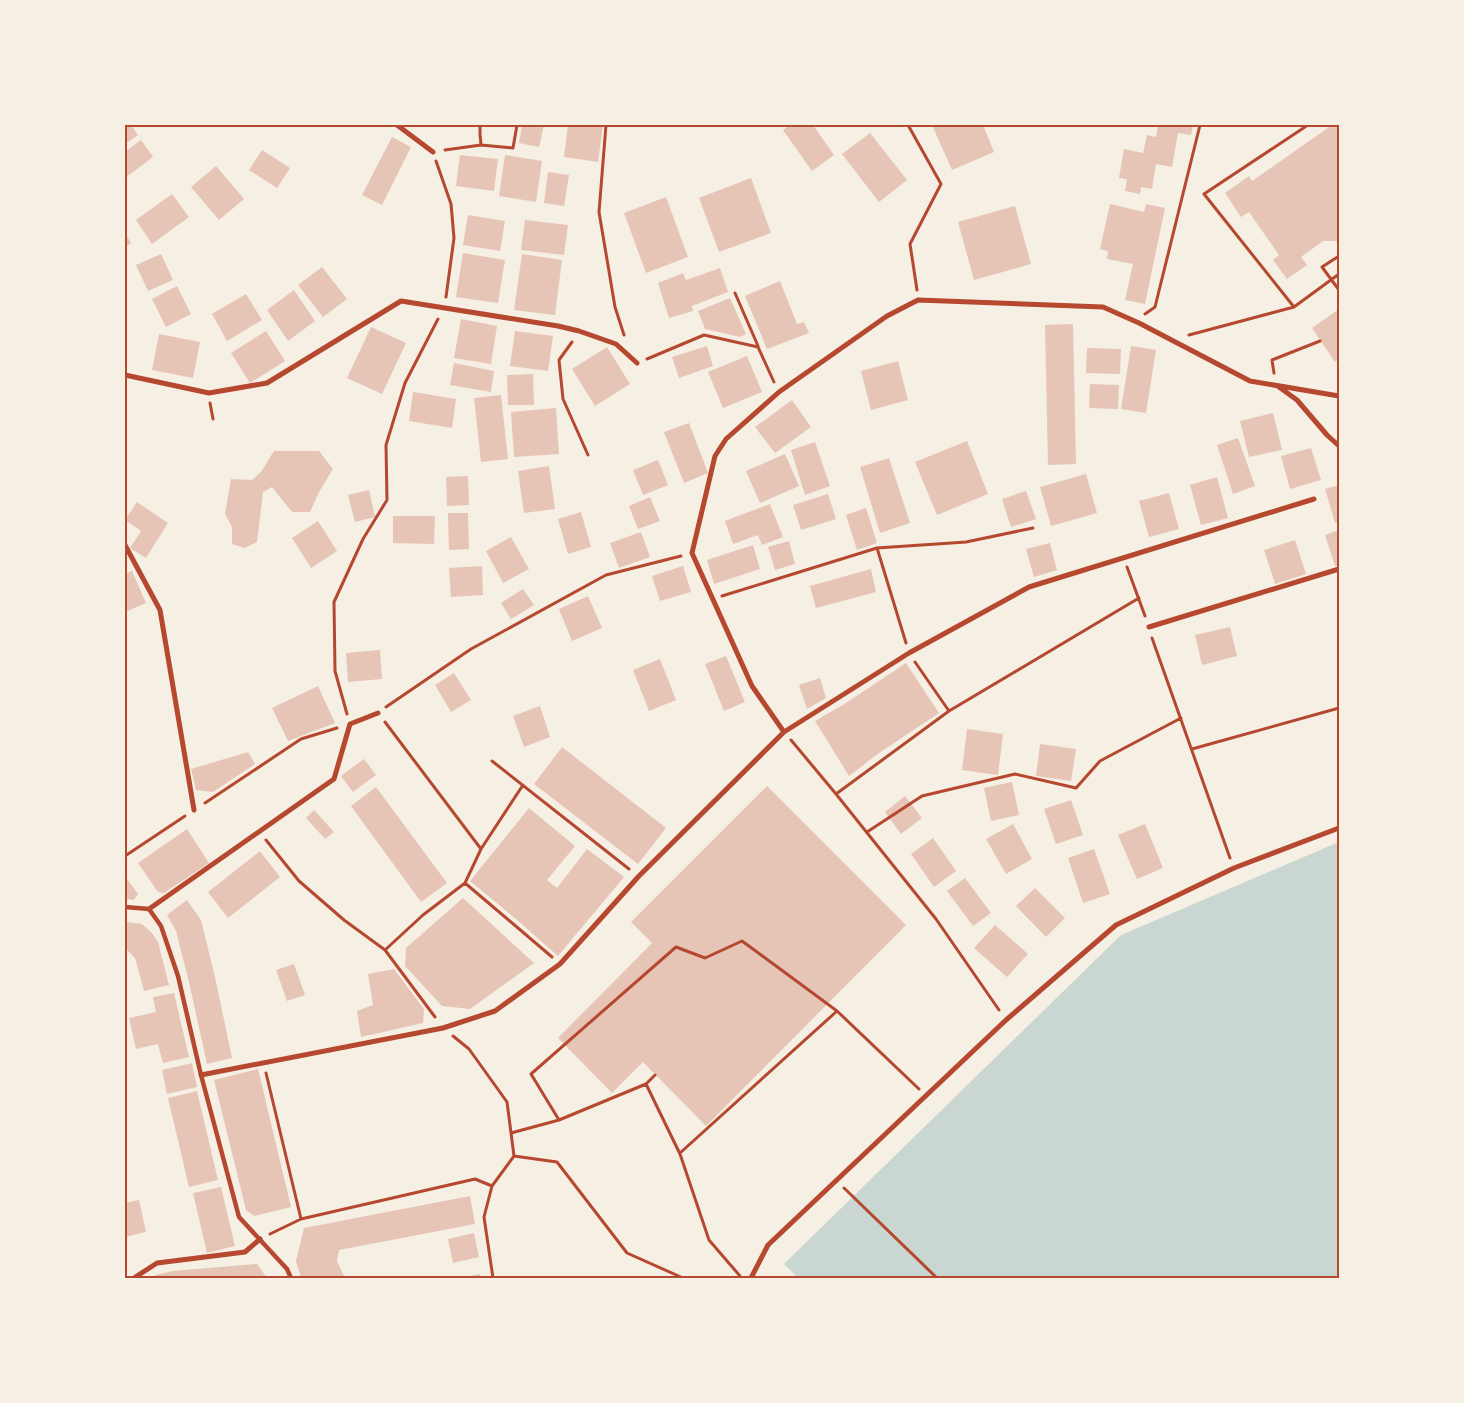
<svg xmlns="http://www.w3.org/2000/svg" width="1464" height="1403" font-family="'Fira Sans',sans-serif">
  <rect width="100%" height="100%" fill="#f6efe4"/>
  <path fill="#c9d6d2" d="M1339,842V1278H798L784,1264L1121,935Z"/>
  <path fill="#e6c5b7" d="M125,125H131L138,135L125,144Z
    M522,125H544L539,147L519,143Z
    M568,125H603L598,162L564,157Z
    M790,125H813L834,155L812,171L783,130Z
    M932,125H983L994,152L952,170Z
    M1158,125H1193L1191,135L1178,133L1172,167L1156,164L1152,189L1141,187L1140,194L1125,191L1127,179L1119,178L1124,149L1143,153L1147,135L1156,137Z
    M1332,125H1339V241H1323L1301,257L1307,265L1287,279L1273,260L1279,255L1249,212L1241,217L1225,193L1249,176L1252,181Z
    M870,133L907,180L879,202L842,154Z
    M392,137L411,147L382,205L362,195Z
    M141,140L153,157L125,178V152Z
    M262,150L290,168L277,188L249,170Z
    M460,155L498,159L494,191L456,186Z
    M505,155L542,161L536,202L499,196Z
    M216,166L244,199L219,220L191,187Z
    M548,172L569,175L564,206L544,203Z
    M751,178L771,233L719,252L699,198Z
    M172,194L189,217L152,244L136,220Z
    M666,197L688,257L646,273L624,213Z
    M1110,204L1144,212L1146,204L1165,208L1145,304L1125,300L1133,264L1107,259L1108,251L1100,249Z
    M1015,206L1031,264L974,280L958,222Z
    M468,215L505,221L500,251L463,245Z
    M525,220L568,225L564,255L521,250Z
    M125,233L131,243L125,247Z
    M463,253L505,260L498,303L456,297Z
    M161,254L173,280L148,291L136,265Z
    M522,254L562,260L555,315L514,310Z
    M322,267L347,299L323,317L298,285Z
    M720,268L728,292L692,306L693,311L669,318L658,283L683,273L686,280Z
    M780,281L797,324L804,322L809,333L767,349L745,296Z
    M177,286L191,314L166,327L152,299Z
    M294,290L315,321L288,341L267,310Z
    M246,294L262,320L227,341L212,314Z
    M730,298L746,334L740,337L705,329L698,311Z
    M1339,309V359L1335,362L1312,328Z
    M461,319L497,326L491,364L454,358Z
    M1073,324L1076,464L1048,465L1045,325Z
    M371,327L406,343L382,394L347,378Z
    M266,331L285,361L250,383L231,353Z
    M515,331L553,336L548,371L510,366Z
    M159,334L200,342L193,378L152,370Z
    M707,346L713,366L679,378L672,357Z
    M1131,346L1156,350L1146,413L1121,409Z
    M607,347L630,384L595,406L572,369Z
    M1087,348L1121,349L1120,374L1086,373Z
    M747,356L762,392L723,408L708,372Z
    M898,361L908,400L871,410L861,371Z
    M454,363L494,371L491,392L450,385Z
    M533,374L534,405H508L507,375Z
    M1090,384L1119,385L1118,409L1089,408Z
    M413,392L456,399L452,428L409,421Z
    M501,395L508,459L481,462L474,398Z
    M792,400L811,427L775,453L755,427Z
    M556,408L559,454L514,457L511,412Z
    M1273,413L1282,450L1249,457L1240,421Z
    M689,423L708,473L684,483L664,432Z
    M1238,438L1255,486L1233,494L1217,445Z
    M967,441L988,494L937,515L915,462Z
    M815,442L830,486L805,495L791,450Z
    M1311,448L1321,480L1290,489L1281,456Z
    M274,451H319L333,469L319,492L310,512H292L272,487L263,492L257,542L244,548L232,544V527L225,514L231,479L252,480L261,472Z
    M785,454L799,486L760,503L746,471Z
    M889,458L910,523L880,533L860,467Z
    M658,460L668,485L643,495L633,470Z
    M549,466L555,509L524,513L518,471Z
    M1086,474L1097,513L1051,526L1040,487Z
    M468,476L469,505L447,506L446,477Z
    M1217,477L1228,518L1201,525L1190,485Z
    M1339,485V522L1335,523L1325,489Z
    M369,490L375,517L355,522L348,495Z
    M1026,491L1036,519L1011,527L1002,499Z
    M1169,493L1179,529L1149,537L1139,501Z
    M828,494L836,519L801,530L793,505Z
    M650,497L660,521L638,529L629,506Z
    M137,502L168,523L146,558L130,548L141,531L125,520Z
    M770,504L783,537L762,545L758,535L733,544L725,521Z
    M866,508L877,543L857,550L846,515Z
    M581,512L591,547L568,554L558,519Z
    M448,513H468L469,549L449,550Z
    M393,516H435L434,544L393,543Z
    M318,521L337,551L311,568L292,538Z
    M1339,530V565L1335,566L1325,535Z
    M641,532L650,557L619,568L610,543Z
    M511,537L529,569L503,583L486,551Z
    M1295,540L1306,574L1275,584L1264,550Z
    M789,541L795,564L775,570L768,547Z
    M1050,543L1057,570L1034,577L1026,549Z
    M753,545L760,569L714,584L707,560Z
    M482,566L483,595L451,597L449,568Z
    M683,566L691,592L660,601L652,576Z
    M871,569L876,592L816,608L810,586Z
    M132,571L146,603L125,612V574Z
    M523,589L534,605L511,619L501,603Z
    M588,596L602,628L572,641L559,609Z
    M1230,627L1237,656L1202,665L1195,635Z
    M380,650L382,679L348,682L346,653Z
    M726,656L745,702L724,711L705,664Z
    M660,659L676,700L649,711L633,670Z
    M906,663L939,713L879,753L849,776L815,721L846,703Z
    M454,673L471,700L451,712L435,685Z
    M820,678L826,698L807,709L799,685Z
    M318,686L335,723L288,741L272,708Z
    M540,706L550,737L524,747L513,716Z
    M967,729L1003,734L998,775L962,770Z
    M1040,744L1076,749L1071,781L1036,776Z
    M562,747L666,828L638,864L534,784Z
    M248,752L255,764L213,792L196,790L191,769Z
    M364,759L376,775L353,792L341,776Z
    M1012,782L1019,815L991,821L984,788Z
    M767,786L906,925L706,1126L643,1062L612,1093L558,1038L652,943L631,922Z
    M376,787L447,883L421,902L351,806Z
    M905,796L922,818L901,834L885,812Z
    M1071,800L1083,835L1056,844L1044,809Z
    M529,808L575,846L547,880L557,888L587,849L624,877L558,956L516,919L470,881Z
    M314,810L334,832L325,839L306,818Z
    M1013,824L1032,859L1006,874L986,839Z
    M1145,824L1163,868L1137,879L1118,835Z
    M187,829L209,863L164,893L158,892L138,863Z
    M933,838L956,871L934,887L911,854Z
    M1094,849L1110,894L1083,903L1068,858Z
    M260,851L280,877L228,918L208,892Z
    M125,876L138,894L134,900L125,899Z
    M965,878L991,913L973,926L947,891Z
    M1035,888L1065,918L1046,937L1016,906Z
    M463,898L534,963L470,1009L442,1006L405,966L406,948Z
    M187,900L201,920L215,977L232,1058L207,1064L189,982L176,931L167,915Z
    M125,922L142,924L151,932L158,942L169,985L144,991L135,958L127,950H125Z
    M995,925L1028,954L1007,977L974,948Z
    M294,964L305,995L287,1001L276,970Z
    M394,969L424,1009L423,1023L361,1037L357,1011L373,1005L368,974Z
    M174,993L189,1057L163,1063L158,1044L136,1049L129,1018L156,1012L153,997Z
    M192,1063L197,1087L167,1094L162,1070Z
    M258,1069L291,1207L254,1216L246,1210L214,1080Z
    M197,1091L218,1180L189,1187L168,1098Z
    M221,1187L235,1246L207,1253L193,1193Z
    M470,1196L475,1224L339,1250L337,1261L345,1278H301L296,1261L304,1228Z
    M139,1200L146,1232L125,1237V1203Z
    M474,1233L479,1257L453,1263L448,1239Z
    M257,1264L267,1278H153L155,1275L173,1271Z
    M480,1274L481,1278H465V1277Z"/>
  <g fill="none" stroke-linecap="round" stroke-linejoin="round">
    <path stroke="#b5482f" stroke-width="3" d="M480,125V134L481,145
      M606,125L599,212L615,307L624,335
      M908,125L941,184L910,244L917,290
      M445,150L481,145L513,148L517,125
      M436,161L451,204L454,238L446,297
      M1339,256L1322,267L1339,290
      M735,293L758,346
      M1294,307L1204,194L1308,125
      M1145,314L1155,307L1200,125
      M1189,335L1294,307L1339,274
      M125,338V339
      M572,342L559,360L563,399L588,455
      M647,359L704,335L758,347L774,382
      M1274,373L1272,360L1320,341
      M210,403L213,419
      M877,548L906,643
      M1127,567L1145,616
      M722,596L877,548L966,542L1033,528
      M1152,638L1230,858
      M915,662L949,711
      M386,707L471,649L606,575L681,556
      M347,714L335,671L334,602L363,539L387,500L386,445L405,383L438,319
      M385,722L481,849
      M791,740L836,794L936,919L999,1010
      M1192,749L1339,708
      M492,761L629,869
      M836,794L949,711L1139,598
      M205,803L301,739L337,728
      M867,832L922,796L1015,774L1076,788L1100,761L1181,718
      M266,840L299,881L344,920L385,950L435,1017
      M125,856L185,816
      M465,883L552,957
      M385,950L423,915L465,883L481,849L523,785
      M453,1036L469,1049L507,1102L514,1156L492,1186L484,1217L493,1278
      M266,1073L301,1219
      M655,1075L646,1084L680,1154L709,1240L740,1276
      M559,1120L646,1084
      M511,1133L559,1120L531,1074L676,947L705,958L742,941L837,1011L919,1089
      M680,1153L837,1011
      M514,1156L557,1162L627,1253L683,1278
      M844,1188L937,1278
      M270,1234L301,1219L475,1179L492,1186"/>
    <path stroke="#b5482f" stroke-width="4.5" d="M125,907L149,909L161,926L178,976L201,1075L239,1217L287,1269L291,1278"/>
    <path stroke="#b5482f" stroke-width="5" d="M397,125L433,152
      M125,375L209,393L267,383L401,301L558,326L579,331L616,344L637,363
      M1279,387L1297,400L1327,435L1339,446
      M125,545L160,610L194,810
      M1149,627L1339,569
      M784,732L752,686L692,553L715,456L726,439L779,392L887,316L918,300L1103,307L1139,323L1250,381L1339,396
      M149,909L334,779L350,724L378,713
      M201,1075L443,1028L495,1011L560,964L639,876L784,732L909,653L1029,587L1314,499
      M134,1278L157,1263L245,1252L260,1239
      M751,1278L768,1245L1006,1020L1116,925L1234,868L1339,828"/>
  </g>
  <rect width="1464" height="1403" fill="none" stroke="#f6efe4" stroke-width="252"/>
  <rect x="126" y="126" width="1212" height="1151" fill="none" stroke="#b5482f" stroke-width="2"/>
</svg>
